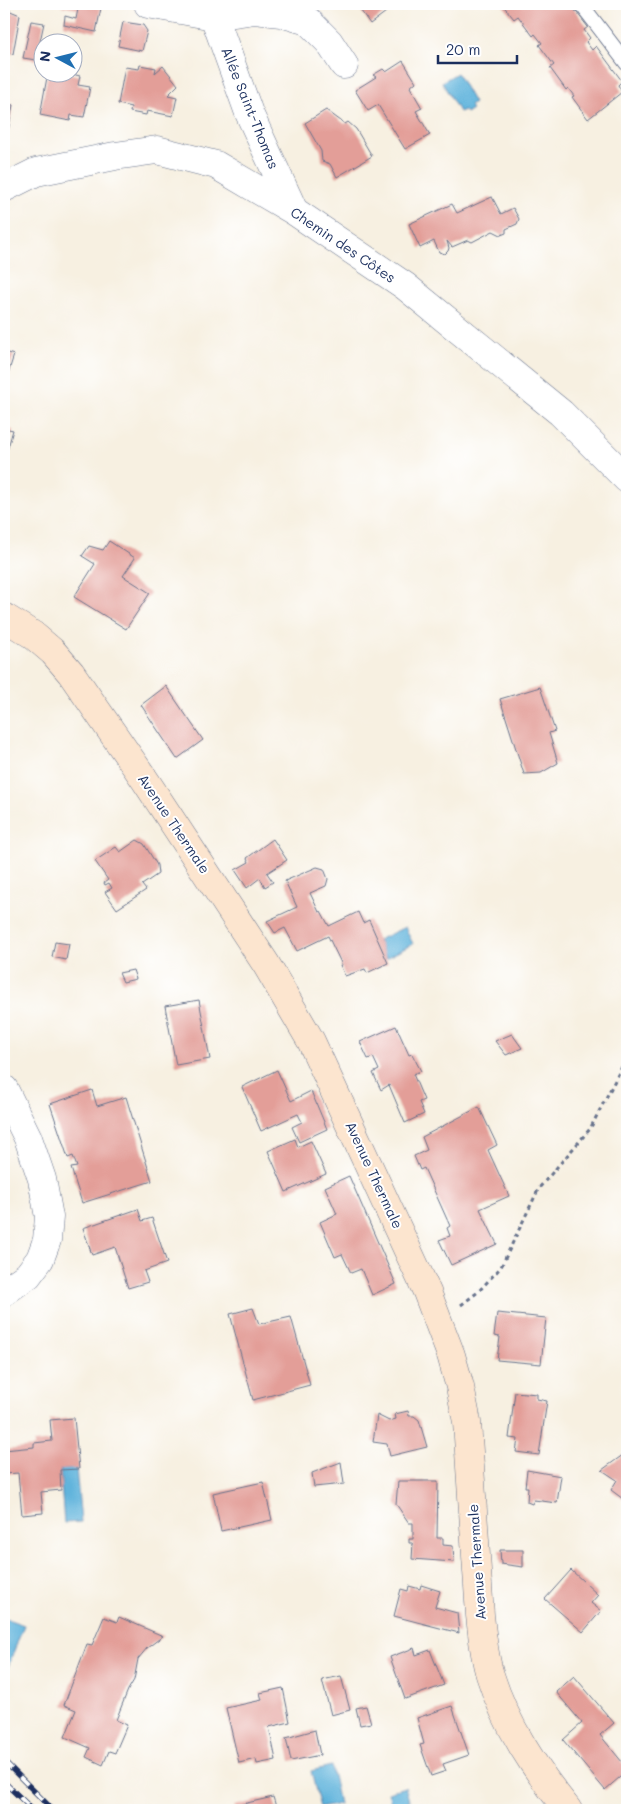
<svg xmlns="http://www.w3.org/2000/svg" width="631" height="1814" font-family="Mali,sans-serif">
  <rect width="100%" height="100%" fill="#fff"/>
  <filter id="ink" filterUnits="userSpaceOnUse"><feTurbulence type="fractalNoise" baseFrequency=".02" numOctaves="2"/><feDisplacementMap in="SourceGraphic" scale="10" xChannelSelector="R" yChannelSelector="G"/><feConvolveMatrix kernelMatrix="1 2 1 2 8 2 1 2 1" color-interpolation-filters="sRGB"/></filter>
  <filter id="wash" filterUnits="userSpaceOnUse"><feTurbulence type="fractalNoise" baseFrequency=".0096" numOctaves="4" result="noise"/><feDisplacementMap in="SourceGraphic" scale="20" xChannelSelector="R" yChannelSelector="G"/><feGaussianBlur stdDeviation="1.12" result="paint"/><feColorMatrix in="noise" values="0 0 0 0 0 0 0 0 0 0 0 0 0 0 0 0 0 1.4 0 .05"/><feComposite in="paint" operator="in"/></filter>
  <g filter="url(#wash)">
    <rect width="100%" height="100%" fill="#f7f0e1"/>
    <path fill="#61b4dc" stroke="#3e729d" d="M457,73L474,103L470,106L472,109L466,113L464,110L459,112L442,82Z
      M405,927L413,944L386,958L378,940Z
      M76,1468L81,1522L64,1523L60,1470Z
      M4,1618L24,1625L7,1669L4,1668Z
      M331,1766L339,1804L320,1808L311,1771Z
      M405,1787L412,1810H393L388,1792Z"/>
    <g id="blocks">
      <path fill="#e39e98" d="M61,4H77L101,8L96,32L64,25L65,16L76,19L78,9L61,6Z
        M362,4H389L383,8L386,12L370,24L361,11Z
        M502,4H570L588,27L584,30L590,38L586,42L592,50L596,46L622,81L618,85L622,92L588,119L572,97L574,96L568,88L566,90L550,68L554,65L539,45L542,43L535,34L533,36L518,16L514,19Z
        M8,10L20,15L13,54L4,52V18H6Z
        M31,21L44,23L36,60L23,58Z
        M123,22L143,25L147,31L142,51L118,46Z
        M403,61L416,82L410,87L422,108L416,111L430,135L405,149L378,105L368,111L355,90L376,77L373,75L383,69L386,72Z
        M140,65L156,68L155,73L163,66L178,85L168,95L177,97L173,116L147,111L146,115L130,112L131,107L118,104L125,67L139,69Z
        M48,72L61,74L64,72L80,76L78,85L90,87L84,117L71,115L70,121L40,115Z
        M4,103L13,105L5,147H4Z
        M326,110L345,124L348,122L356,129L372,156L337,177L330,164L322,161L321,151L305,123Z
        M492,197L501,214L513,208L519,219L517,224L506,229V233L501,235L493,231L472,242L468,240L452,247L447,241L449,248L448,251L445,254L439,252L434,241L420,248L409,224L452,204L457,213Z
        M4,352L14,355L4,386Z
        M4,428L13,430L4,461Z
        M109,541L135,558L123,576L150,593L126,629L74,597L95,564L82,556L89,546L103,550Z
        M166,686L203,740L177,759L141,705Z
        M540,687L555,731L549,733L558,763L541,773L524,774L500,699Z
        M273,839L287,860L267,873L273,882L265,887L260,878L247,888L235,870L249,862L247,858Z
        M137,840L144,844L157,865L158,874L142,885L146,890L117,909L105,892L112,888L109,883L105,885L104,883L108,880L95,861L116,847L120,852Z
        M317,867L324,869L328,879L326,886L310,893L319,912L321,911L329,926L358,912L363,923L369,920L388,963L367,973L365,969L345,976L340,965H342L328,936L297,951L285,928L275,933L267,921L297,907L285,881Z
        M55,942L69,944L66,960L52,957Z
        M133,970L136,979L123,982L119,973Z
        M199,1000L210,1059L176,1065L165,1006Z
        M396,1026L409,1055L412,1054L421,1071L413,1074L424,1100L419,1102L424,1114L405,1123L389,1085L381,1090L373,1073L379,1070L373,1057L368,1059L360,1042Z
        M512,1034L522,1048L506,1055L495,1041Z
        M277,1070L291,1101L311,1091L327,1129L299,1142L292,1127L302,1122L298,1114L261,1131L242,1087Z
        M92,1090L97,1106L126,1097L152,1181L82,1203L71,1168L77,1167L73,1156L68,1158L50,1104Z
        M479,1107L497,1145L488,1150L509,1196L480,1209L497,1244L451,1265L439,1240L450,1236L447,1228L450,1226L424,1168L420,1170L414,1156L427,1150L422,1137Z
        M295,1139L298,1147L311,1141L326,1174L286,1192L268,1151Z
        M349,1176L396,1284L372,1295L361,1269L351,1273L342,1254L335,1257L320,1222L337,1214L325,1187Z
        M138,1209L142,1221L152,1218L167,1263L144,1271L148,1282L128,1288L115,1247L92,1255L83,1228Z
        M253,1308L259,1324L291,1317L310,1385L253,1400L230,1314Z
        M497,1313L546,1318L541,1364L497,1360L500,1337L494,1336Z
        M515,1392L537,1394V1399L547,1401L539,1455L516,1452L518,1439L509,1438Z
        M408,1411L409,1416H414L419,1420L427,1447L390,1456L387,1444L373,1442L377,1415L389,1421L396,1419L395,1414Z
        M74,1418L79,1469L60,1470L61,1490L41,1492L43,1513L22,1515L18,1473L4,1474V1450L34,1447V1443L52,1441L50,1420Z
        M627,1452V1502L611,1490L617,1480L602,1470Z
        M341,1462L344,1484L314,1487L312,1473Z
        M527,1470L561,1476L557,1503L534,1500L532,1504L527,1502L528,1487H525Z
        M398,1481H438L437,1538H443V1545L453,1546L454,1562L412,1559L413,1543H409V1539H413V1523H409L396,1504Z
        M263,1482L272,1520L221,1531L213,1493Z
        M500,1550H523V1567L501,1564Z
        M571,1570L598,1595L591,1603L601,1611L583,1632L545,1599Z
        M421,1585L440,1591L435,1607L457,1613L459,1633L394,1616L401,1589L408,1591L409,1586L420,1589Z
        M104,1617L117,1622L119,1617L163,1636L147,1648L138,1659L134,1680L128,1690L116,1720L127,1725L115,1753L109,1751L103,1765L86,1757L90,1748L65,1737L76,1710L64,1705L87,1644L92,1645Z
        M414,1648L416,1655L430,1650L444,1685L405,1699L390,1657Z
        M341,1676L350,1710L331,1715L322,1680Z
        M574,1676L614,1723L600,1735L627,1768V1771L605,1790L563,1740L582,1723L556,1692Z
        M283,1688L290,1722L269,1727L276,1760L257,1764L256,1759L239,1763L226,1708L262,1700L260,1693Z
        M366,1706L371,1723L360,1725L356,1708Z
        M452,1706L469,1755L443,1764L446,1771L431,1776L420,1745L424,1744L417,1718Z
        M315,1730L320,1755L291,1761L286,1738Z
        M273,1797L277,1810H235L234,1806Z"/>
    </g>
  </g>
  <g filter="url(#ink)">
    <use href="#blocks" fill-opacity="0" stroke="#68738c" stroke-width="1"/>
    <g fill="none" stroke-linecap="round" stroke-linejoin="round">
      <g stroke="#68738c" stroke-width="16">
        <path id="lane" d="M581,4L627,64"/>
      </g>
      <g stroke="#68738c" stroke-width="29">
        <path id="street" d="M148,4L214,16L255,10L281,13L308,21L329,42L344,65
          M215,4L214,16L249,113L294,211
          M4,188L36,172L115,156L157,150L216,165L294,211L405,286L561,413L627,479
          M4,1089L28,1138L42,1179L49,1217L47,1240L40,1259L28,1275L4,1292"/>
      </g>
      <g stroke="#68738c" stroke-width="29">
        <path id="secondary" d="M4,617L33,635L53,652L71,673L145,780L266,964L311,1041L427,1292L451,1355L460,1387L467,1422L480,1615C482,1635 484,1656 490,1675C506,1726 535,1769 568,1810"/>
      </g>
      <path stroke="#68738c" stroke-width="3" stroke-dasharray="4 4" stroke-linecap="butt" d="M461,1305L478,1292L501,1267L539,1188L590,1129L627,1057"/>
      <use href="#lane" stroke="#fff" stroke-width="14"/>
      <use href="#street" stroke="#fff" stroke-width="28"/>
      <use href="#secondary" stroke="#fce5cf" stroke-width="28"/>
      <g stroke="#1b2f5e" stroke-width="5.5">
        <path id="rail" d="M4,1761L53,1810
          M4,1782L33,1810"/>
      </g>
      <use href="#rail" stroke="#fff" stroke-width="4" stroke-dasharray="11" stroke-linecap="butt"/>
    </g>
  </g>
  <g text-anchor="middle" stroke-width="4" stroke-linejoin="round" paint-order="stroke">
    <g font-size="14" fill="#1b2f5e" stroke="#fff">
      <text transform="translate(250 108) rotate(68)" y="5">Allée Saint-Thomas</text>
      <text transform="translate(343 245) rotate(34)" y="5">Chemin des Côtes</text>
      <text transform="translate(174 824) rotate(56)" y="5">Avenue Thermale</text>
      <text transform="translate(374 1175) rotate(65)" y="5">Avenue Thermale</text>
      <text transform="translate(477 1562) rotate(-94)" y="5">Avenue Thermale</text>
    </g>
  </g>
  <rect width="631" height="1814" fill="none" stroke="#fff" stroke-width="20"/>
  <g transform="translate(58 58) rotate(277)"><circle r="24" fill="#ffffff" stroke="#a4acbf"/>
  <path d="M0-4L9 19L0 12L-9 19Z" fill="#1f6fb2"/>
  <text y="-8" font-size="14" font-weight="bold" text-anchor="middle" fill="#1b2f5e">N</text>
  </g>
  <path d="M438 55v8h79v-8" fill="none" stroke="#1b2f5e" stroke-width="2.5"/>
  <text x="446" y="55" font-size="15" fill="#1b2f5e" stroke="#ffffff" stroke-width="4" paint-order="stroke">20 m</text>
</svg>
